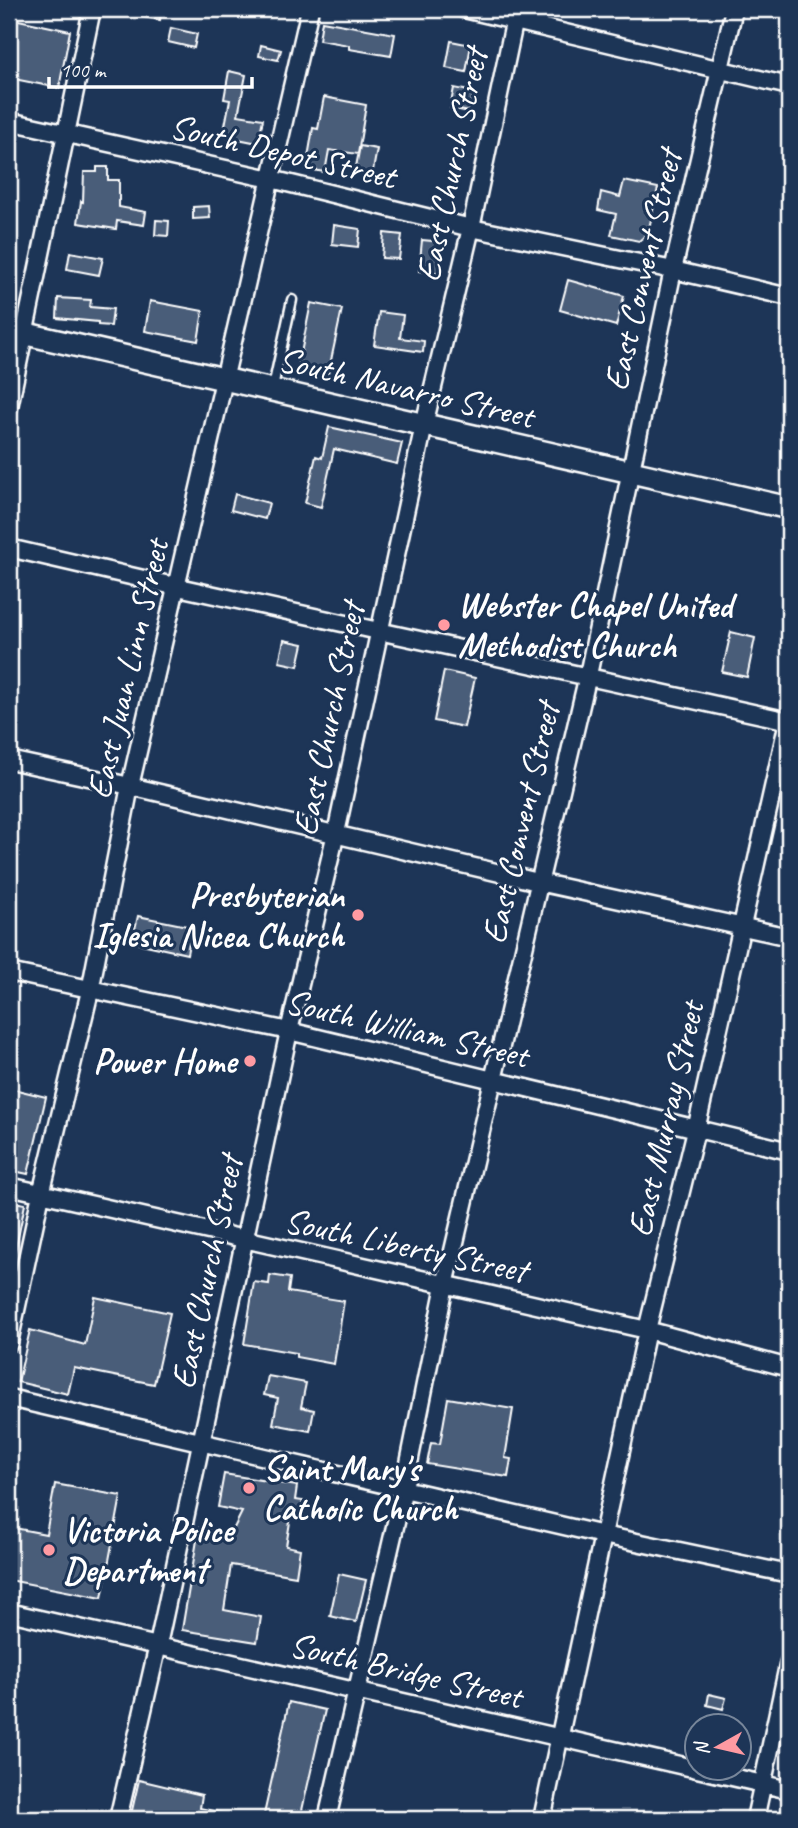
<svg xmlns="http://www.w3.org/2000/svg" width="798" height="1828" font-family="Caveat,sans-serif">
  <rect width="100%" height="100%" fill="#1d3557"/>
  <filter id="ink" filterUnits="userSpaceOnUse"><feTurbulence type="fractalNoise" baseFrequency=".0143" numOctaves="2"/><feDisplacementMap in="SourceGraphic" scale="14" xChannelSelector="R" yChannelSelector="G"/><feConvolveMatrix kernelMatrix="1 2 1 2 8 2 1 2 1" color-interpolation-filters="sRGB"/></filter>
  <g filter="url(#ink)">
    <path fill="#4a5d79" stroke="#fff" stroke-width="2" d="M128,9H162L160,20L127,14Z
      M9,18L70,31L59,88L9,78Z
      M322,21L395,34L391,56L349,49V45L319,40Z
      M171,28L197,34L194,48L168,42Z
      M451,41L471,45L466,72L446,68Z
      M261,45L281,50L278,60L259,56Z
      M229,71L246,75L238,115L263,119L258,143L223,136L230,100L224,99Z
      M454,88L474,92L469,112L450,108Z
      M324,97L366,105L358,154L329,150L325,172L306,169L313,128L318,129Z
      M360,146L377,149L372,176L355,172Z
      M97,167H108V180H119V207L146,212L144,225L117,221L116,229L78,223L81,201L83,202L84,172H97Z
      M624,181L658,188L648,233L639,241L611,235L616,214L598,210L601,192L620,197Z
      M209,206L210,218L193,219V207Z
      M156,220L169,221L168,236L155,235Z
      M334,225L360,229L358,247L332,244Z
      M384,233L402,235L399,259L382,258Z
      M422,240L443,242L440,273L419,271Z
      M70,252L103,258L99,275L67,269Z
      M568,280L624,296L616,326L560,310Z
      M58,298L91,300L90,307L113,309L111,326L98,325V322L57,318Z
      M150,301L203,311L198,341L145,331Z
      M311,303L342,309L327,379L297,373Z
      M379,312L403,315L400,338L424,341L423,352L374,345Z
      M329,427L402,443L397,464L334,449L321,507L305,503L316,456L322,458Z
      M235,494L269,503L265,519L231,510Z
      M731,632L755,638L747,677L722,672Z
      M284,640L303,644L298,666L279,662Z
      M444,671L475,678L464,727L434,721Z
      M138,916L192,927L187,954L132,942Z
      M9,1088L46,1097L28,1174L9,1170V1119L12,1106H9Z
      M9,1201L25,1204L14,1257H9Z
      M270,1275L290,1278L288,1292L344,1301L334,1364L296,1357V1353L244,1344L254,1282L269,1284Z
      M95,1297L170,1313L154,1384L74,1368L68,1394L18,1382L30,1330L85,1345Z
      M268,1376L306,1383L301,1407L314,1410L310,1431L273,1424L278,1398L264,1395Z
      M448,1398L513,1409L505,1458L511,1459L508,1477L427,1464L431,1443L440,1444Z
      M224,1474L297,1486L295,1500L303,1501L300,1518L291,1516L286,1546L300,1549L296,1576L231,1565L224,1610L261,1617L257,1642L182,1630L199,1528L231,1534L242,1512L218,1507Z
      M55,1484L121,1496L102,1598L9,1580V1527L46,1534Z
      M339,1574L366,1580L356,1622L330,1616Z
      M709,1694L726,1698L723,1709L707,1705Z
      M289,1702L325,1710L300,1819H263Z
      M139,1780L202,1795L200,1808L231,1815V1819H130Z"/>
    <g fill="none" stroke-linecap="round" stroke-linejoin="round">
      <g stroke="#fff" stroke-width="13">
        <path id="service" d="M273,387L292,300"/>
      </g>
      <g stroke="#fff" stroke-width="21">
        <path id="minor" d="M464,9L789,86
          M9,121L271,179L471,228L673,270L789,297
          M9,407L92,9
          M9,548L178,587L789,721
          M9,760L130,786L538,882L789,937
          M9,972L289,1031L789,1151
          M9,1186L647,1330L789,1368
          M9,1343L41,1194L90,991L130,786L310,9
          M9,1398L603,1535L789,1574
          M9,1612L789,1790
          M118,1819L158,1645L289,1031L336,833L424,425L471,228L517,9
          M327,1819L404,1488L445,1285L588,675L673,270L734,9
          M542,1819L647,1330L696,1130L789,717
          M755,1819L789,1661"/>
      </g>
      <g stroke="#fff" stroke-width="26">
        <path id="tertiary" d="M9,330L789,508"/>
      </g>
      <use href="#service" stroke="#1d3557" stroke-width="8"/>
      <use href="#minor" stroke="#1d3557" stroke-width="16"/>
      <use href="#tertiary" stroke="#1d3557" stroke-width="21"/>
    </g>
  </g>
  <g fill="#ff9aa2" stroke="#1d3557" stroke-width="2.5">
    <circle cx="444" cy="625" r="7"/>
    <circle cx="358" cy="915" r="7"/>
    <circle cx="250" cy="1061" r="7"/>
    <circle cx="249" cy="1488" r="7"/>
    <circle cx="49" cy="1550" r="7"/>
  </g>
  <g text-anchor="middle" stroke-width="6" stroke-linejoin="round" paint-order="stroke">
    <g font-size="35" fill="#fff" stroke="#1d3557">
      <text transform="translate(283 151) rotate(13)" y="12">South Depot Street</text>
      <text transform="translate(451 165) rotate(-78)" y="12">East Church Street</text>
      <text transform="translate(642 270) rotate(-77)" y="12">East Convent Street</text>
      <text transform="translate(406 387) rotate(13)" y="12">South Navarro Street</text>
      <text transform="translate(127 669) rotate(-77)" y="12">East Juan Linn Street</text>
      <text transform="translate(328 719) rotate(-78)" y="12">East Church Street</text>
      <text transform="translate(520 823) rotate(-77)" y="12">East Convent Street</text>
      <text transform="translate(407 1028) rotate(13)" y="12">South William Street</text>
      <text transform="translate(665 1119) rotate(-77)" y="12">East Murray Street</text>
      <text transform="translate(406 1245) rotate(12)" y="12">South Liberty Street</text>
      <text transform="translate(206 1272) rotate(-78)" y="12">East Church Street</text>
      <text transform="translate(406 1670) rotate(13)" y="12">South Bridge Street</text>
    </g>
    <g font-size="35" font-weight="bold" fill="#fff" stroke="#1d3557" text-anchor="start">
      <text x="458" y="617">Webster Chapel United<tspan x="458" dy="40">Methodist Church</tspan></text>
      <text x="344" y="907" text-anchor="end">Presbyterian<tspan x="344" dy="40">Iglesia Nicea Church</tspan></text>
      <text x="236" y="1073" text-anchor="end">Power Home</text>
      <text x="263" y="1480">Saint Mary's<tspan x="263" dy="40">Catholic Church</tspan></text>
      <text x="63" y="1542">Victoria Police<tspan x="63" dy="40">Department</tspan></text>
    </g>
  </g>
  <rect width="798" height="1828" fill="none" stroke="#1d3557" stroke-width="35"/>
  <rect x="18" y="18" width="763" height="1793" fill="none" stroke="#fff" stroke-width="2.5" filter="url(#ink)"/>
  <g transform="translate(718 1747) rotate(262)"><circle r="33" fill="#1d3557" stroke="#77869a" stroke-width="2"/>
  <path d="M0-5L12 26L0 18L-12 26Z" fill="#ff9aa2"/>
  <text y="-10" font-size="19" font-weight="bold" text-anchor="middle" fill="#ffffff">N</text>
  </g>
  <path d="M49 77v10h203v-10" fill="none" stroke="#ffffff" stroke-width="3.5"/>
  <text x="60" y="77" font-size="21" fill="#ffffff" stroke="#1d3557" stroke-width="5" paint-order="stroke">100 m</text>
</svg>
